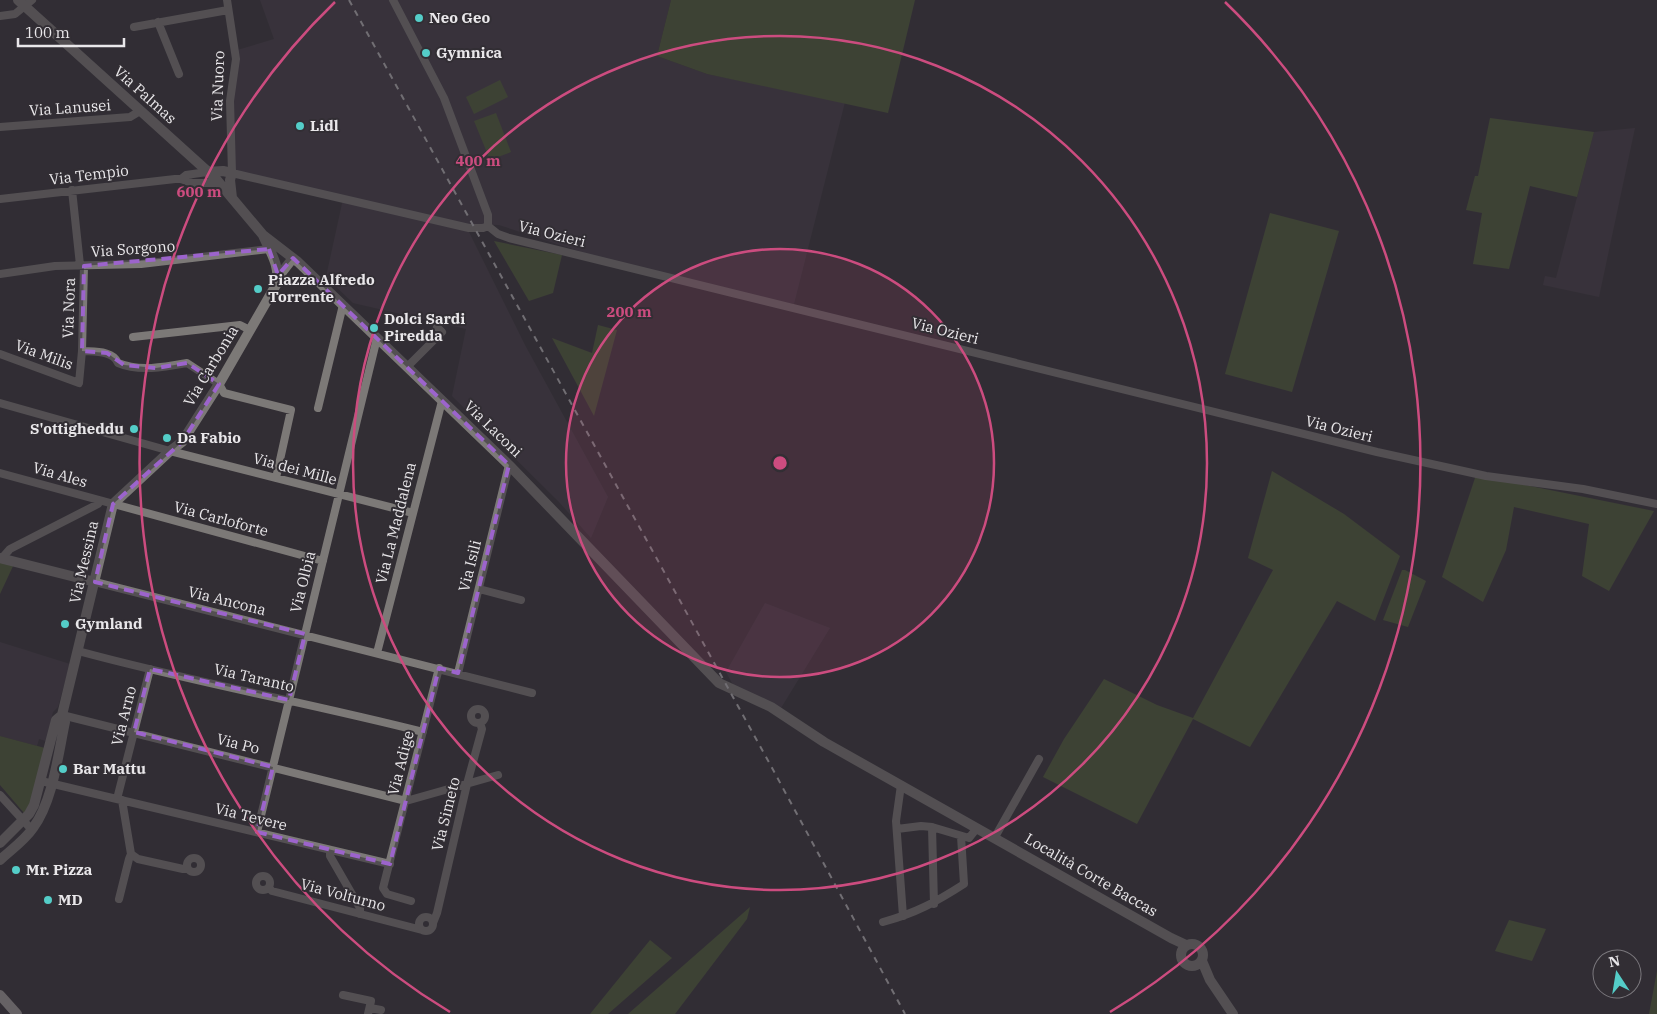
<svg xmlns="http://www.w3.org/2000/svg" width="1657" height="1014" font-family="'IBM Plex Serif',serif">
  <rect width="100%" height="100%" fill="#322e34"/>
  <path fill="#413943" d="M260,0H671L657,56L707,74L845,102L794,304L664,279L499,225L465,224L525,345L608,497L591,538L559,502L452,396L466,329L353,303L326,277L343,199L232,173L234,51L274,39Z
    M1635,128L1599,297L1543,285L1545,276L1556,278L1594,132Z
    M765,603L830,628L781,708L733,685L726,672Z
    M0,642L70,664L58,707L53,712L46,741L39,739L37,746L0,736Z"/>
  <path fill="#4d5b34" d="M671,0H915L888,113L707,74L657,56Z
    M500,80L508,97L474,114L466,97Z
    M496,113L511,152L490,160L474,121Z
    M1490,118L1594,132L1577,197L1530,186L1509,269L1473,264L1482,213L1466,210L1475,176H1478Z
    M1270,213L1339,231L1292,392L1225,374Z
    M494,241L562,255L553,293L529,301Z
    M598,325L617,330L594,416L552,338L592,353Z
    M1272,471L1344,514L1400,556L1375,621L1337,601L1250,747L1193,719L1137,824L1043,777L1064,739L1104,679L1157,705L1193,718L1273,570L1248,558Z
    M1476,475L1654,511L1609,591L1582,576L1589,524L1514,507L1506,550L1483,602L1442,577Z
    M0,561L14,564L0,594Z
    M1402,570H1405L1426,581L1408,627L1383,620Z
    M0,736L45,748L33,801L24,813L0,785Z
    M750,907L747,919L675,1014H628Z
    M1509,920L1546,929L1532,961L1495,951Z
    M650,940L672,958L608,1014H590Z
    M1657,971V1014H1649Z"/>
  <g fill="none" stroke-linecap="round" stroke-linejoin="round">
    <path stroke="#7c7977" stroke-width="8" d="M227,0L236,59L230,101L232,173L469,228H483L488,226
      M393,0L444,98L488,215V226
      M0,16L15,14L32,0
      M158,22L179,74
      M134,27L228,10
      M0,127L130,117L140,111
      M181,179L186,175L207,172
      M72,190L80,265
      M0,199L175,179H181L192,183H218
      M488,226L498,234L509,238L1377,452L1486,476L1583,489L1657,504
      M0,274L55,266L141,264L269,249
      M133,337L240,325L250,330
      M82,351C93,352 113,350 118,363C139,372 165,367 187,363L219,384L224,393L291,410L276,478
      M0,354L79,383L82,351L84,266
      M407,367L442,332L437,327
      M0,403L170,451L413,513
      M318,408L343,305
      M0,473L323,561
      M2,558L10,549L98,504L100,501
      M95,582L532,693
      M479,589L521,600
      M78,651C192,682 309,703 423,732
      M377,653L442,401
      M458,673L509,465
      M471 716a7 7 0 1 1 14 0a7 7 0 1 1-14 0Z
      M62,715L406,801L498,775
      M41,781L390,864
      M901,785L896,821L903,916
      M0,795L32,830
      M117,799L150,669
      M932,827L934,904
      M897,829L921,826L932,827L969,838L977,828
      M257,832L377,338
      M995,837L1039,759
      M330,850V856L360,908V914
      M131,854L138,859L183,869H188
      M187 865a7 7 0 1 1 14 0a7 7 0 1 1-14 0Z
      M256 883a7 7 0 1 1 14 0a7 7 0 1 1-14 0Z
      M269,888L272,891L422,930
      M119,899L129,859L131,854L122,800
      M411,901L387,894L383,888L439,668
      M419 924a7 7 0 1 1 14 0a7 7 0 1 1-14 0Z
      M883,922C916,913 936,902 964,884L961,836
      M433,923L437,913L467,784L482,729L480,723
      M343,995L371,1001L368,1014
      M370,1008L381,1010"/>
    <path stroke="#7c7977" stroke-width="10" d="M18,0L216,179L263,235L298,262L509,465L719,683L771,707L824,742L1171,938L1186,945
      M207,172L223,171L232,173L230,180L232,198
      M279,276L293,258
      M0,558L95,582
      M0,843L29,814L34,805L56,720L62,715L113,504L170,451L182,442L219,384L276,285C281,266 270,252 263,235
      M0,860C11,850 25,840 33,828C53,801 58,755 65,722L62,715
      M1181 955a11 11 0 1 1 22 0a11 11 0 1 1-22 0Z
      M1202,961L1210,980L1233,1014"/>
    <path stroke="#a7a29f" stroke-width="10" d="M0,995L17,1014"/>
    <path stroke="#bebcbf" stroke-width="2" stroke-dasharray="6 6" stroke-linecap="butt" d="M349,0L771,766L905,1014"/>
  </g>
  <path d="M0 0H1657V1014H0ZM269,249L278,275L293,258L509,465L458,673L439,668L390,864L257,832L273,767L134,732L150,669L289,700L305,634L95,582L113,504L182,442L219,384L187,363L156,368L124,365L107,353L82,351L84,266Z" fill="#322e34" fill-opacity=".55" fill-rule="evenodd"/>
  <path fill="none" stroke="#9c64cc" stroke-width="4" stroke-dasharray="10 6" stroke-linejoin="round" d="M269,249L278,275L293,258L509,465L458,673L439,668L390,864L257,832L273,767L134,732L150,669L289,700L305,634L95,582L113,504L182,442L219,384L187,363L156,368L124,365L107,353L82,351L84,266Z"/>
  <circle cx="780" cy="463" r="214" fill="#cc4c7f" fill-opacity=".12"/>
  <g fill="none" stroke="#cc4c7f" stroke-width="2.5">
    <circle cx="780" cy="463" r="214"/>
    <circle cx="780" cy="463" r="427"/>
    <path d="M450 1012A641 641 0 0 1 335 2M1225 2A641 641 0 0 1 1110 1012"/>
  </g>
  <g fill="#54cdc8" stroke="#322e34" stroke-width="2">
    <circle cx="419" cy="18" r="5"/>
    <circle cx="426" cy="53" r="5"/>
    <circle cx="300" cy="126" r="5"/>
    <circle cx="258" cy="289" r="5"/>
    <circle cx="374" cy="328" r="5"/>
    <circle cx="134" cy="429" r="5"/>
    <circle cx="167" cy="438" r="5"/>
    <circle cx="65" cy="624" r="5"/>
    <circle cx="63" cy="769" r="5"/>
    <circle cx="16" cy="870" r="5"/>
    <circle cx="48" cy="900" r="5"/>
  </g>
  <g text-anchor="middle" stroke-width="4" stroke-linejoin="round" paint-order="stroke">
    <g font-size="15" font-weight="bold" fill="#e9e7ea" stroke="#322e34" text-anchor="start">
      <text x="429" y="23">Neo Geo</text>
      <text x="436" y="58">Gymnica</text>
      <text x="310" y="131">Lidl</text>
      <text x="268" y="285">Piazza Alfredo<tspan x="268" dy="17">Torrente</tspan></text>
      <text x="384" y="324">Dolci Sardi<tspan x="384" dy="17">Piredda</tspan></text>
      <text x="124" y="434" text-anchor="end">S'ottigheddu</text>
      <text x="177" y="443">Da Fabio</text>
      <text x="75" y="629">Gymland</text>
      <text x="73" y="774">Bar Mattu</text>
      <text x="26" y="875">Mr. Pizza</text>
      <text x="58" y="905">MD</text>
    </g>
    <g font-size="15" fill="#e9e7ea" stroke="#322e34">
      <text transform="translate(218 86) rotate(-88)" y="5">Via Nuoro</text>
      <text transform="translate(145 95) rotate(42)" y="5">Via Palmas</text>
      <text transform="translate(70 108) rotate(-4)" y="5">Via Lanusei</text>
      <text transform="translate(89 175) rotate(-7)" y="5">Via Tempio</text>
      <text transform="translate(552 234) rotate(14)" y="5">Via Ozieri</text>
      <text transform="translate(133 249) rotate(-4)" y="5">Via Sorgono</text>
      <text transform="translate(69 308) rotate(-88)" y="5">Via Nora</text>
      <text transform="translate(945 331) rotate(14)" y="5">Via Ozieri</text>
      <text transform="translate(44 355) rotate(20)" y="5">Via Milis</text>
      <text transform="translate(211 366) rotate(-59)" y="5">Via Carbonia</text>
      <text transform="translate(493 429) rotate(44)" y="5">Via Laconi</text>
      <text transform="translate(1339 429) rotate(14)" y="5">Via Ozieri</text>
      <text transform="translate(295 469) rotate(15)" y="5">Via dei Mille</text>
      <text transform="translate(60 475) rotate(16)" y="5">Via Ales</text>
      <text transform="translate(221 519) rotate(15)" y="5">Via Carloforte</text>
      <text transform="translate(396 523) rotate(-76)" y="5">Via La Maddalena</text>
      <text transform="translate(84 562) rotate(-77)" y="5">Via Messina</text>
      <text transform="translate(470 566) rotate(-76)" y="5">Via Isili</text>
      <text transform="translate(303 582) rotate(-76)" y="5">Via Olbia</text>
      <text transform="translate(227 601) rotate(14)" y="5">Via Ancona</text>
      <text transform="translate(254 678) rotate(13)" y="5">Via Taranto</text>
      <text transform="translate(124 716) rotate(-76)" y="5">Via Arno</text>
      <text transform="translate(238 744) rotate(14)" y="5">Via Po</text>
      <text transform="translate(401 763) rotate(-76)" y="5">Via Adige</text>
      <text transform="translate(446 814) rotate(-76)" y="5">Via Simeto</text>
      <text transform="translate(251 817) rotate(14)" y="5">Via Tevere</text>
      <text transform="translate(1091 875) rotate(30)" y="5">Località Corte Baccas</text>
      <text transform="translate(343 895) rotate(15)" y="5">Via Volturno</text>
    </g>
  </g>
  <circle cx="780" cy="463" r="8" fill="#cc4c7f" stroke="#322e34" stroke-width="2.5"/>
  <g font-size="15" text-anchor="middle" font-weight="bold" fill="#cc4c7f" stroke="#322e34" stroke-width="4" stroke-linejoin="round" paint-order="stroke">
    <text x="478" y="166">400 m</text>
    <text x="199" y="197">600 m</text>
    <text x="629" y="317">200 m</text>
  </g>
  <g transform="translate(1617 974) rotate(348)"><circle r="24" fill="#322e34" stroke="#7b787d"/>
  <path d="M0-4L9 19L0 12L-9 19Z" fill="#54cdc8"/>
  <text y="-8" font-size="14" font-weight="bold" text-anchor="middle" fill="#e9e7ea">N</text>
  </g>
  <path d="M18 38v8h106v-8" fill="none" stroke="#e9e7ea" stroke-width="2.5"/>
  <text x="25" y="38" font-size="15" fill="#e9e7ea" stroke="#322e34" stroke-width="4" paint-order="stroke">100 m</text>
</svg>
